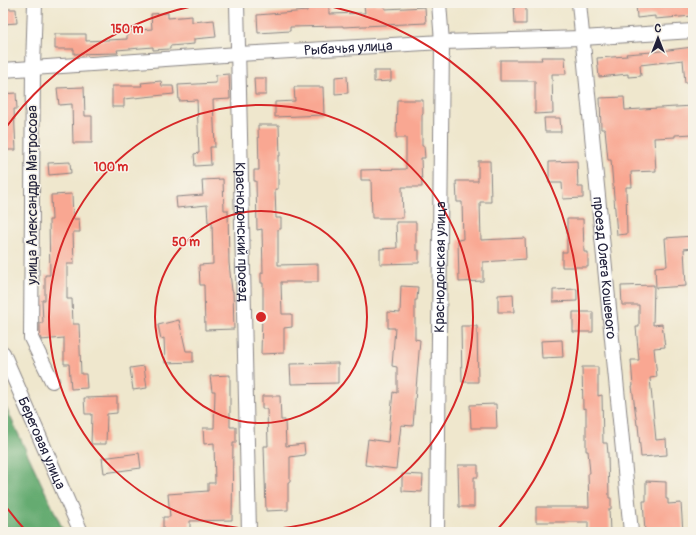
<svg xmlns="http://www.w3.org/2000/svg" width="696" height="535" font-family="Pangolin,sans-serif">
  <rect width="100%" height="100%" fill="#f7f3e8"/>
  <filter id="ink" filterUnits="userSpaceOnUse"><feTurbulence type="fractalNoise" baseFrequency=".025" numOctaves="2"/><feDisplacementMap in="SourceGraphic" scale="8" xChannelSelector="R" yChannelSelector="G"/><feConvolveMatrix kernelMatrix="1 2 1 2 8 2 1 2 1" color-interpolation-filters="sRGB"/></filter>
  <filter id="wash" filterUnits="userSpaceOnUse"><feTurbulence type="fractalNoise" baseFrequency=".012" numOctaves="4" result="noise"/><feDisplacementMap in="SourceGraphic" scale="16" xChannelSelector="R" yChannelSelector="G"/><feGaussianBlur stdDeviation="0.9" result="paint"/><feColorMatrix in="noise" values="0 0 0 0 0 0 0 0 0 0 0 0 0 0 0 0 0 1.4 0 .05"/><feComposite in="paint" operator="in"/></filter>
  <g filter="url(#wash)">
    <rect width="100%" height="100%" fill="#efe7cd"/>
    <path fill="#65ab71" stroke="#446656" d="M3,401L64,532H3Z"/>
    <g id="blocks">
      <path fill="#f9a792" d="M307,3H329V14L365,13L364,5L384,4L385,9L425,7L426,23L343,27V26L290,27V31L258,33L257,15L307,11Z
        M514,3H526V24H515Z
        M636,3H654V5L671,3H693V16L655,19V16L637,18Z
        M3,9H16L17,23L3,24Z
        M168,13V18L192,16V22L214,20L216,37L194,39V44L170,46V49L153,50V47L117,50L118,53L74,54V49H55V34H86V41L127,39V31L152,29L151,14Z
        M693,47V83H685L683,60L640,65L641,76L628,77V74L599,77L597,58L627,56L626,54L652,52Z
        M541,57H565L566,74H552L553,113L535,114V81H500V60H542Z
        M374,71H391V81L374,82Z
        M229,74L230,99L213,100L215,147H210L211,165L195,166L194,154L199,153L197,100L179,101L178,85L216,83V75Z
        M347,76L348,93L335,94V77Z
        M254,78H266V95H255Z
        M161,81L162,86H173L174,94L124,99V107H112V86H142L141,83Z
        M84,87L85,116H92V143H73L72,104L59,105L57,88Z
        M294,87H323L324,115L275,117V102L295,101Z
        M16,93L17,109H14L16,150H3V94Z
        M624,97L625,110L693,106V134L675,135V137L654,138L656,171L631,172L632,187H626L627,234L617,235L611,160H608L605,129H601L600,98Z
        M397,100H423V114L422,115V146H424L425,158H421L422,187H402L403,218H372L371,180H361V170L406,169V138H396Z
        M544,118H560L561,132H545Z
        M258,125H279L280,156H278V189H275L276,218H281V229H278V265L318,264V282H281L282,314H292V327L284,328V353L261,354L262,314H263V283H261V273H263L262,229L257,230L256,181H254V170H259Z
        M478,161H490L491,202H480L481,240L525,238L526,259L483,262V281L459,282L458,240L463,239L462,202H457L456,181H478Z
        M577,161L578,187H583V198L563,199L562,183H549V162Z
        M70,162L71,173L49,175L48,163Z
        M223,179L224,210H228L229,263L232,291H233L234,329L205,330L204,285H200L199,265L213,264L212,222H208L207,205L177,208L176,197L203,195L202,180Z
        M72,194L73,219H79L80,232H73L74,264H67V299H72L73,324H79L81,374H86L87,388L71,389L69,364H64V338L41,340L40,331V323H43L42,300H45V275H50L49,220H52L51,195Z
        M567,219H583L584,252H588V267H562V252H567Z
        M396,222H416V250H419V263L380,264V249L397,248Z
        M693,236V248L684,249L686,286L656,288L655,267L667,266L665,238Z
        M654,285L653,325L662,324L665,347L654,348L657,377L650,378L656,440L666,439L667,455L641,457L638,425H637L632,386H633L631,360H639L636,327H639V305H622L621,286Z
        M401,286L418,287L417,300H415V339L420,340L413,426L401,425L396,469L365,465L368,439L388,442L393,392L397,393V367L392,366L395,328H388V312L400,313Z
        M577,289V301L553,302V290Z
        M513,294L514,312H498V295Z
        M573,312H593V332H573Z
        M179,320L186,351H193V362L165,363L164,338L161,339L158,325Z
        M461,326H477L478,382H462Z
        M562,340L563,357L542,358L541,341Z
        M338,363V383L291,384L290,364Z
        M144,366L147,388L133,390L130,368Z
        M582,367H598V396L602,395L603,443H607L608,454L609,498H611V509H609L610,532H588V522H536V507H589L588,473H590L588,451H586V408L583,409Z
        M230,375V427H236V443H233L232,520L190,521V532H163V517H170L168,494L208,491V483H215L214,443L204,444L203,428H214L215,391H212L210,376Z
        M262,396H280L281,420H285L286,446L304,444L305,455L290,457V482H288V510L266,511L264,446H268L267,409H262Z
        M117,397V413L107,414L106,444H91L92,414H85L84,398Z
        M496,404L497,428H471L470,405Z
        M139,453L141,468L104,473L102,458Z
        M458,465H478V477H474V507H459Z
        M402,474L423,475L422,492L402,491Z
        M646,481L666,482V499H668V504L681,503L683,532H645L643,501H646Z"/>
    </g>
  </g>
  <g filter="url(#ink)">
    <use href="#blocks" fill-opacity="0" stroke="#888484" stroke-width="1"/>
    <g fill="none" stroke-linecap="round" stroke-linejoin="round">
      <g stroke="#888484" stroke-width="16">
        <g id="street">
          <path d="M35,3L33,67L31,338L52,381"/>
          <path id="s1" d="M237,3L249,532"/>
          <path id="s2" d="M579,3L631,532"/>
          <path id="s3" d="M3,70L239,54L442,42L582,38L693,31"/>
          <path id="s4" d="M3,353L81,532"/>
          <path id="s5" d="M437,532L442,42L439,3"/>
        </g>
      </g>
      <use href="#street" stroke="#fff" stroke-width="14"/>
    </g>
  </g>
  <g fill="none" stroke="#d62828" stroke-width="2">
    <circle cx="261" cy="317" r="106"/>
    <circle cx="261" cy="317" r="212"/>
    <path d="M27 532A318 318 0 0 1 4 504M4 130A318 318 0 0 1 209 3M313 3A318 318 0 0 1 495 532"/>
  </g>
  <g text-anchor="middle" stroke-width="3" stroke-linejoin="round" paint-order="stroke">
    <g font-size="14" fill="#22223b" stroke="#f7f3e8">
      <text dy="5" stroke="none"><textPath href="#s3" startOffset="346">Рыбачья улица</textPath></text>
      <text transform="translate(32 195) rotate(-90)" y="5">улица Александра Матросова</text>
      <text dy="5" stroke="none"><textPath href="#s1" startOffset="229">Краснодонский проезд</textPath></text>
      <text dy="5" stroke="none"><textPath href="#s5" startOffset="265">Краснодонская улица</textPath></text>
      <text dy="5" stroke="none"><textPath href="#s2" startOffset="266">проезд Олега Кошевого</textPath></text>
      <text dy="5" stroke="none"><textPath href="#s4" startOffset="98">Береговая улица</textPath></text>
    </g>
  </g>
  <circle cx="261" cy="317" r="6" fill="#d62828" stroke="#f7f3e8" stroke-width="2"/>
  <g font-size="12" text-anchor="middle" font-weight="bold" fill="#d62828" stroke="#f7f3e8" stroke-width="3" stroke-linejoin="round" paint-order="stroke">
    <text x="127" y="33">150 m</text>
    <text x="111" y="171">100 m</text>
    <text x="186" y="246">50 m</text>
  </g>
  <rect width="696" height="535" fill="none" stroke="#f7f3e8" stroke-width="16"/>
  <g transform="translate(658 38)" stroke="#f7f3e8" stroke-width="3" paint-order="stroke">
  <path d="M0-3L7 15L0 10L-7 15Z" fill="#22223b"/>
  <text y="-6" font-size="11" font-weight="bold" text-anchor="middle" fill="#22223b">С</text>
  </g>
</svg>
